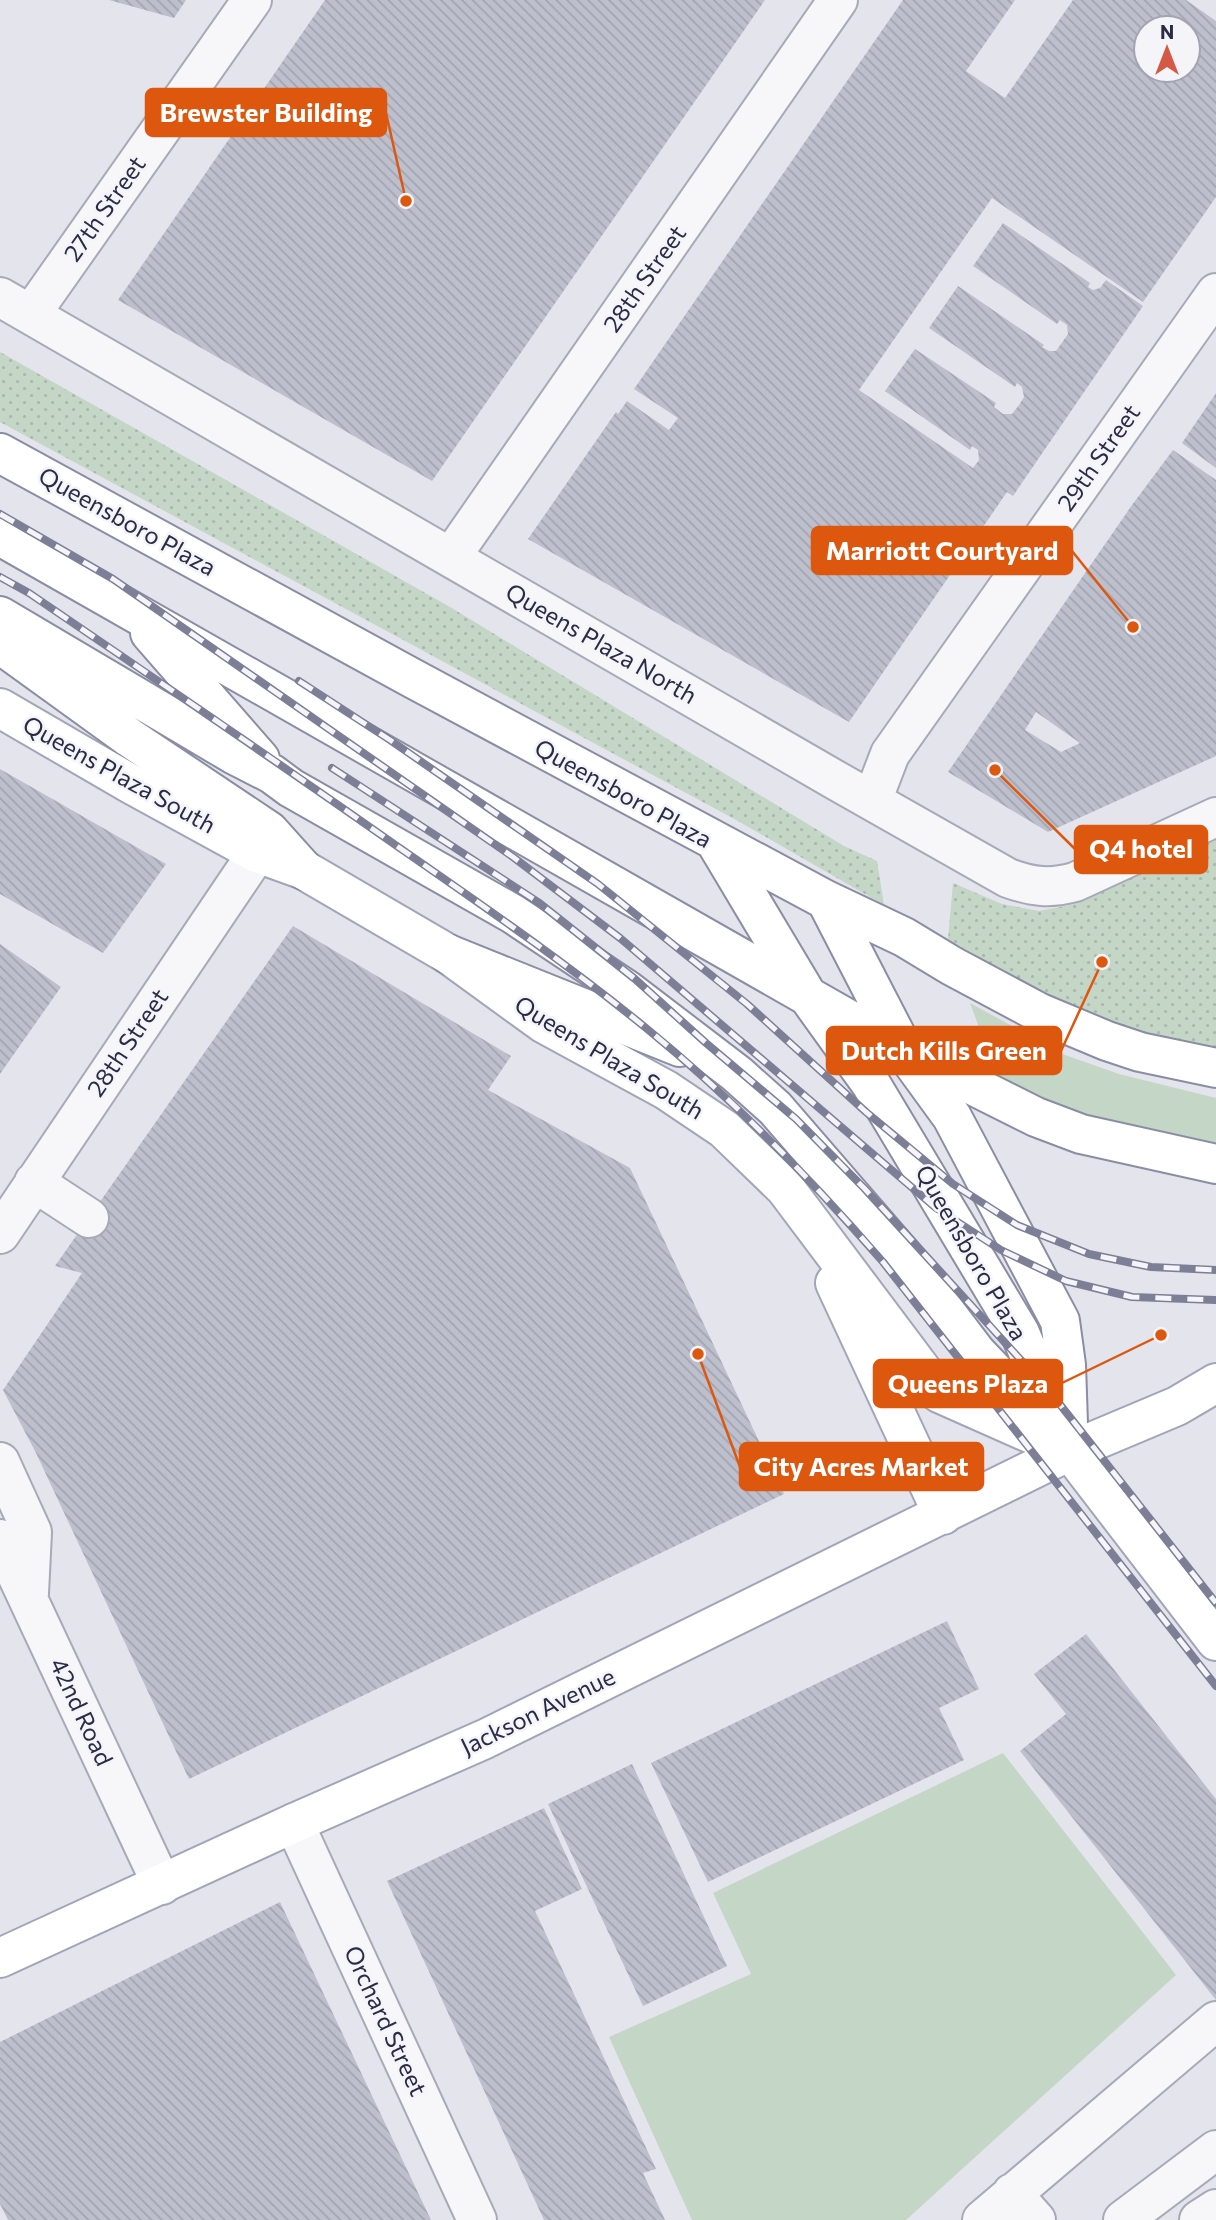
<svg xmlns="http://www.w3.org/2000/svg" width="1216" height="2220" font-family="Commissioner,sans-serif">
  <defs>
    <pattern id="park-dots" width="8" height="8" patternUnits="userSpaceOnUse" patternTransform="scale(1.75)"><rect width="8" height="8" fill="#c4d6c5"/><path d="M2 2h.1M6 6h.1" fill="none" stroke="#a9b8ab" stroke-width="1.8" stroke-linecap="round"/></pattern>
    <pattern id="building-back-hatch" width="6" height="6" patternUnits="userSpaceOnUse" patternTransform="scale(1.75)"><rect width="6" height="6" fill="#bdbfcc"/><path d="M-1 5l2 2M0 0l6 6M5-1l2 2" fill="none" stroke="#a3a4b1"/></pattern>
  </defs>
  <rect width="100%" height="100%" fill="#e4e4ec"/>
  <path fill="#c4d6c5" d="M970,1003L1065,1055L1119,1074L1216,1098V1145L1063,1109L997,1076Z
    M1003,1753L1176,1975L906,2220H692L609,2037L751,1974L713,1893Z"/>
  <path fill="url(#park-dots)" d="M0,352L450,607L844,846L877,861L884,905L738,821L0,422Z
    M1216,837V1050L1129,1032L1028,985L948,939L953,883L1002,904L1039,911L1075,904Z"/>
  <path fill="url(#building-back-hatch)" fill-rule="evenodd" d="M109,0H186L174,18Z
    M325,0H765L432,481L118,300Z
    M903,0H1015L966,71L1005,98L1073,0H1186L1216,21V197L1143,302L992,198L859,390L973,468L979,460L978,450L972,446L970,450L885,391L915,349L996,403L994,407L1003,414H1012L1019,405L1024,397L1022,387L1017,383L1015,387L929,328L958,286L1044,345L1042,347L1049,351H1056L1068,334L1067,325L1060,320L1057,324L973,266L1003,223L1090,283L1088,287L1093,290L1100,288L1106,280L1143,306L1013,496L1007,492L849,722L528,539L616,412L618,414L627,401L669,430L678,418L634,389ZM1146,28H1188V70H1146Z
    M1216,393V468L1182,443Z
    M1173,450L1216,480V756L1048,832L948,772L1132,505ZM1036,712L1080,743L1061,752L1025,730Z
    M0,769L166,864L103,953L0,894Z
    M293,926L511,1056L488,1090L630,1168L784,1494L189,1779L36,1453L3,1390L82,1273L55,1266Z
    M0,944L61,987L0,1074Z
    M947,1621L979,1689L939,1708L964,1760L708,1882L651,1763Z
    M1086,1634L1216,1799V2000L1020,1751L1066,1714L1034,1674Z
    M632,1764L727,1966L643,2006L548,1804Z
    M544,1808L582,1889L535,1911L656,2169L643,2173L665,2220H544L387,1881Z
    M280,1902L431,2220H8L0,2204V2042Z"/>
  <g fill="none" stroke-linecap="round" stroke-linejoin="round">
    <g stroke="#a8a9b7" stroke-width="42">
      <path id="minor" d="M0,297L837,781L1008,878C1033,887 1050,889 1075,882L1216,817
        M31,314L252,0
        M451,557L838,0
        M872,801L890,754L1216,293
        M34,1182L89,1218
        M0,1234L257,853
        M0,1462L32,1532L29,1593
        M0,1539L162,1885
        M294,1823L477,2220
        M1012,2193L1036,2220
        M982,2220L1216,2021
        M1123,2220L1216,2150
        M1199,2220L1216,2209"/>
    </g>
    <g stroke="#a2a5b8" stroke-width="42">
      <path id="major" d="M0,708L131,784L257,853L304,870L448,954L543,1023L666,1090L724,1129L785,1188L939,1393L1070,1451L1216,1641
        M835,1283L943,1515
        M0,1958L294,1823L485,1739L1070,1451L1177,1406L1216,1383"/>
    </g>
    <g stroke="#8a8da3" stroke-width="42">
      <path id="highway" d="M0,453L412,678L826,900L904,937L952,966L1040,1013L1107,1041L1140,1052L1216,1068
        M0,536L904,1051L1036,1117L1081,1134L1216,1164
        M0,616L233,754L272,774L291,788L513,914L627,990L737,1074L775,1108L903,1256L976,1352L1070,1451
        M150,633L260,759
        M0,644L130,738L269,831L304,870
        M715,841L807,995L871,1084L1020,1333L1059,1426
        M826,900L904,1051L952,1117L1060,1321L1066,1365L1068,1424
        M448,954L680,1047"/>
    </g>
    <use href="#minor" stroke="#f7f7fa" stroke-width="38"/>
    <use href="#major" stroke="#fff" stroke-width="38"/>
    <use href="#highway" stroke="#fff" stroke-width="38"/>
    <g stroke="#7c7f96" stroke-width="8">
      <path id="rail" d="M0,514L113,579L513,857L620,938L936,1208L1001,1250L1066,1281L1132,1297L1216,1300
        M0,577L29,593C151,676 273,759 394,844C479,903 565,962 646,1028C732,1098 810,1178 883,1262L1216,1686
        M299,681L390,740L598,884L747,1004L866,1112L953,1184L1017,1225L1089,1254L1151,1267L1216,1270
        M332,768L538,902L635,979L706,1043L796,1119L864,1188L1051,1393L1216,1603"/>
    </g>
    <use href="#rail" stroke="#f4f4f9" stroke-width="5" stroke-dasharray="16" stroke-linecap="butt"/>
  </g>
  <g text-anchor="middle" stroke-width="5" stroke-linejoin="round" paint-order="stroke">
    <g font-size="24" fill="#2a2c45" stroke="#f4f4f9">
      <text transform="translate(105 209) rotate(-55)" y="8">27th Street</text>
      <text transform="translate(645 279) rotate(-55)" y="8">28th Street</text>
      <text transform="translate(1099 458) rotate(-55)" y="8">29th Street</text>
      <text transform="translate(127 522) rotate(29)" y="8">Queensboro Plaza</text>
      <text transform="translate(601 644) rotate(30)" y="8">Queens Plaza North</text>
      <text transform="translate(119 775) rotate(29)" y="8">Queens Plaza South</text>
      <text transform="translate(623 794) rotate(29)" y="8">Queensboro Plaza</text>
      <text transform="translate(128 1043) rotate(-56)" y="8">28th Street</text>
      <text transform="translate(609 1058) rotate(31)" y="8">Queens Plaza South</text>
      <text transform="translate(971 1253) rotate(60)" y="8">Queensboro Plaza</text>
      <text transform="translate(81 1712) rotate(65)" y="8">42nd Road</text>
      <text transform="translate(538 1712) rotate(-26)" y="8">Jackson Avenue</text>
      <text transform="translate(385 2021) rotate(65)" y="8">Orchard Street</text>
    </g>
  </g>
  <path fill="none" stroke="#de570f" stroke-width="2.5" d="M406 201L386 113M1133 627L1072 551M995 770L1075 849M1102 962L1061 1051M1161 1335L1062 1383M698 1354L740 1467"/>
  <g fill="#de570f" stroke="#f4f4f9" stroke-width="2.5">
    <circle cx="406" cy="201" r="7"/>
    <circle cx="1133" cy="627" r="7"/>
    <circle cx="995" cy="770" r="7"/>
    <circle cx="1102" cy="962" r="7"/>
    <circle cx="1161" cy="1335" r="7"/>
    <circle cx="698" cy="1354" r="7"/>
  </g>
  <g fill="#de570f" stroke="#de570f" stroke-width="2.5">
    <rect x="146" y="89" width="240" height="47" rx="7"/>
    <rect x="812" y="527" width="260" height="47" rx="7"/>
    <rect x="1075" y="826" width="132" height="47" rx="7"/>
    <rect x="827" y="1027" width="234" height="47" rx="7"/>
    <rect x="874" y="1360" width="188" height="47" rx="7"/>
    <rect x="740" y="1443" width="243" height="47" rx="7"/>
  </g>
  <g font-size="26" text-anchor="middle" font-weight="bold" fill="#fff">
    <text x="266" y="122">Brewster Building</text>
    <text x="942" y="560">Marriott Courtyard</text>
    <text x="1141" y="858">Q4 hotel</text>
    <text x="944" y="1060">Dutch Kills Green</text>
    <text x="968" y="1393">Queens Plaza</text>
    <text x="861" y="1476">City Acres Market</text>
  </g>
  <g transform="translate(1167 49)"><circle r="33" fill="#f4f4f9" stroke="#a3a4b1" stroke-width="2"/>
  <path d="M0-5L12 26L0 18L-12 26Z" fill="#d45946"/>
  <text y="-10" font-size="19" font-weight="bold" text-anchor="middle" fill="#2a2c45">N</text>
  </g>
</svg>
